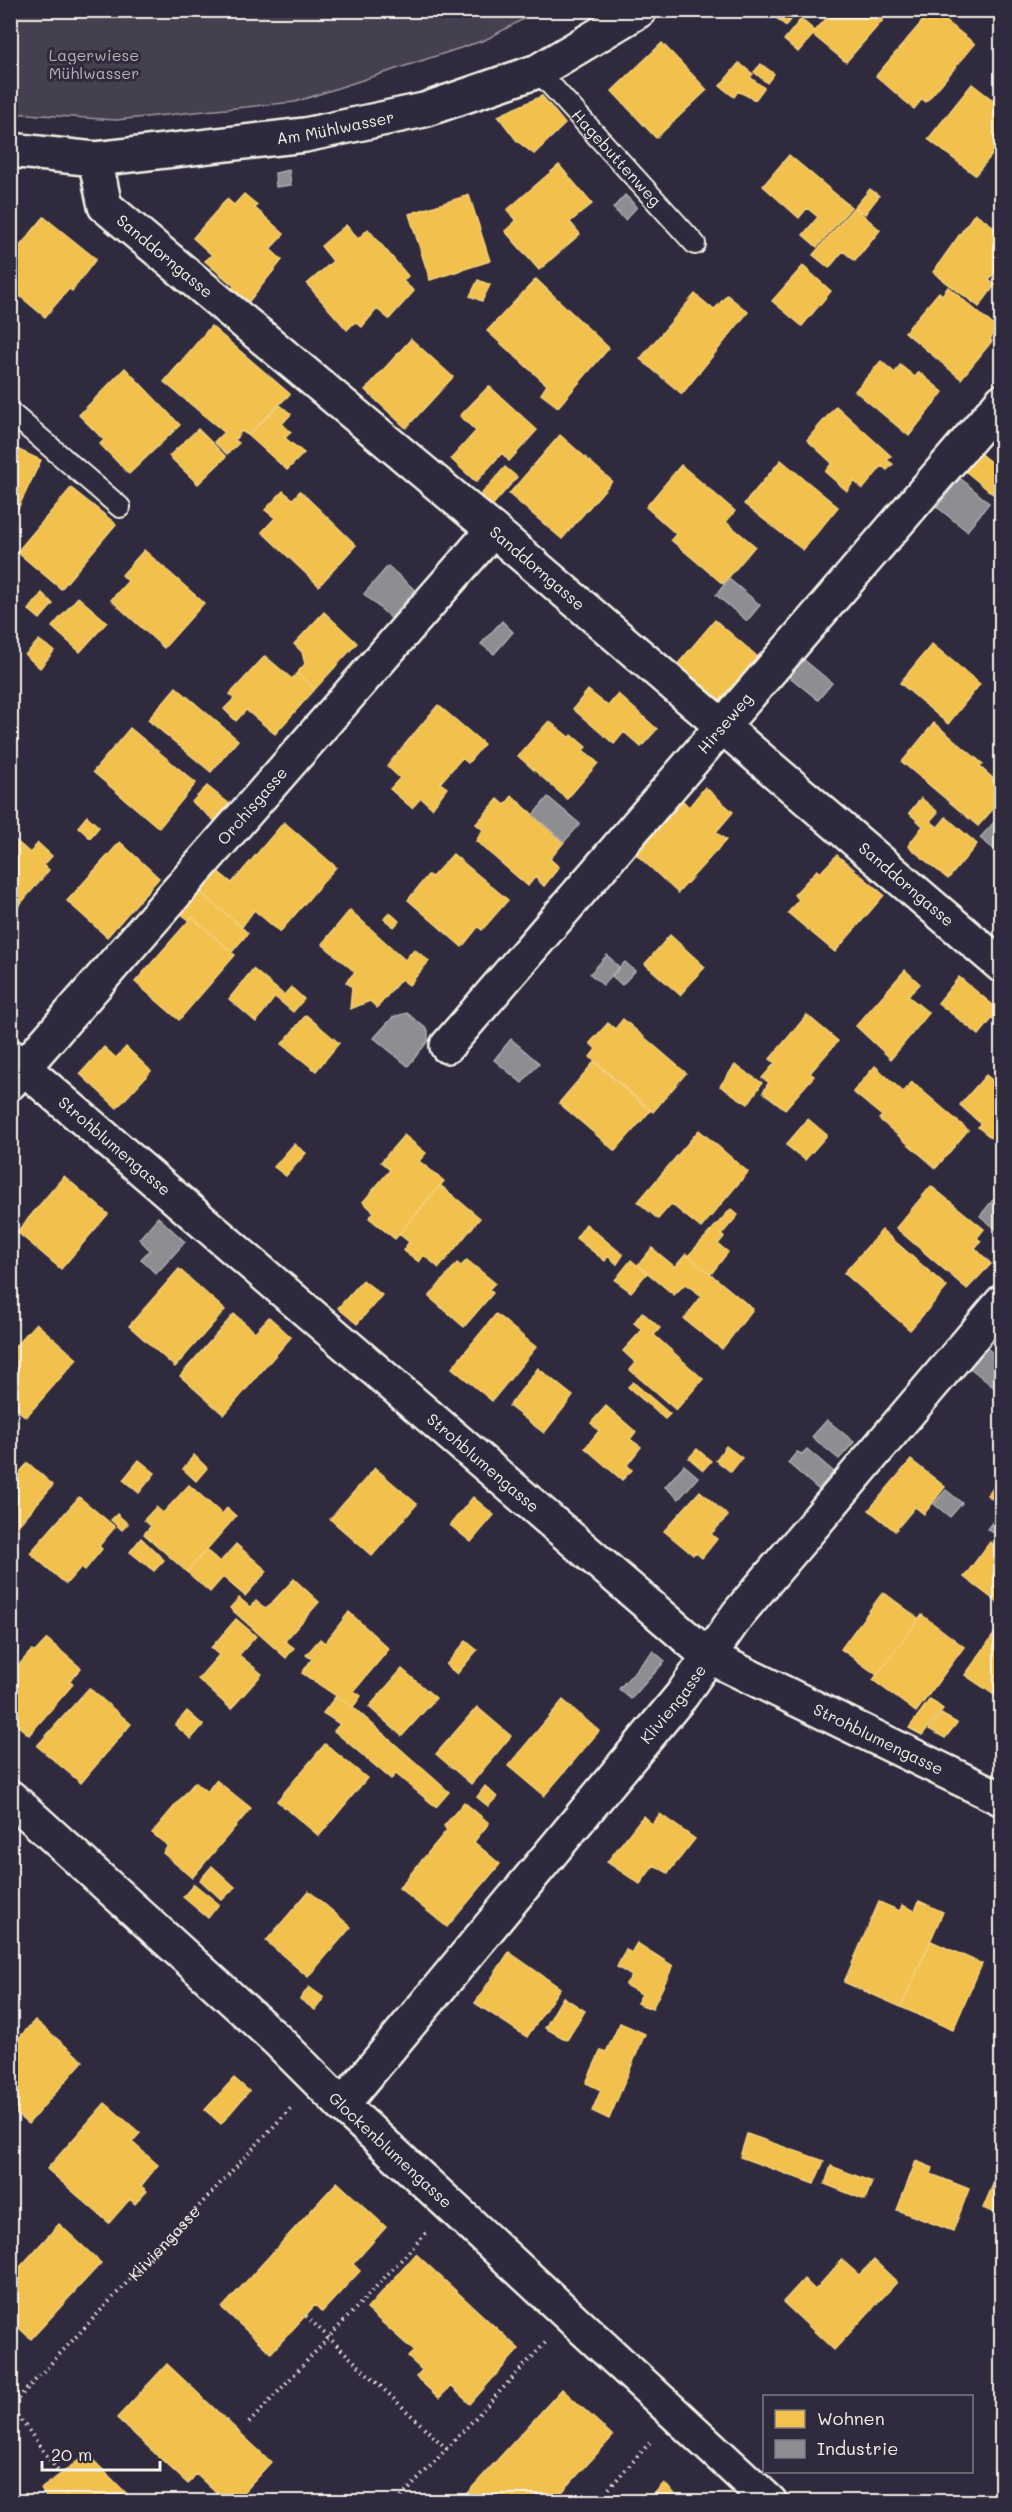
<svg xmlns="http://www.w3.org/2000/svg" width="1012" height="2512" font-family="Mali,sans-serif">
  <rect width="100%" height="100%" fill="#2f2a3d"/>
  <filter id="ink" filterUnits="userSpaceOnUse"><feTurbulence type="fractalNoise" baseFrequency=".0167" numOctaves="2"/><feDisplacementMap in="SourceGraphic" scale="12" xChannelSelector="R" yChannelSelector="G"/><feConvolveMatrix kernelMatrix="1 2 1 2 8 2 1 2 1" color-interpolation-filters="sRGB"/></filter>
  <g filter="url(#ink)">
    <path fill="#454050" stroke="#9c989c" stroke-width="1.5" d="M10,11L11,10L538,11L485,40L295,102L116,120L11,113Z"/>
    <path fill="#f2c14e" stroke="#f3cf7c" stroke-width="1.5" d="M767,10H799L786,26Z
      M834,10H873L883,20L846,62L813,35L798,52L784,40L801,19L815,31Z
      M932,10L975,44L926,102L922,99L914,109L876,76Z
      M662,43L707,90L656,138L612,91Z
      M739,63L753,74L750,77L764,88L755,100L738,91L734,97L720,86Z
      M761,64L774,74L767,83L754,72Z
      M972,84L1002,107V143L975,175L928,139Z
      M542,96L565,124L534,154L517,141L498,116Z
      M789,155L851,207L817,247L803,235L818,217L807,208L799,218L763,186Z
      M559,165L592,204L570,222L580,234L539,270L505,231L516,221L507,210Z
      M870,189L879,196L865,214L855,207Z
      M244,194L257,205L255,208L284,234L270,249L282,260L246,305L230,292L234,286L205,261L212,255L193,238L227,199L234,205Z
      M469,195L490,261L430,280L409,214Z
      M854,207L880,230L855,261L843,251L829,268L813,255Z
      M975,213L1002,233V268L999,267L989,280L995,285L979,307L933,272Z
      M44,217L96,259L72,291L69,289L45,317L10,288V258Z
      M346,225L358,239L368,229L408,276L403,281L414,291L389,319L377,309L362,327L355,322L347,330L307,284L333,261L321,246Z
      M803,266L831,291L802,326L772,301Z
      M536,279L609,348L558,407L541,394L547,385L487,331Z
      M478,280L490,285L482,301L470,296Z
      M948,287L998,329L990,339L992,341L961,379L905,332L939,292L942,295Z
      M695,294L714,310L727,295L748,312L682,394L640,359Z
      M211,326L290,394L248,435L241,431L235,440L239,443L227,454L214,442L224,432L164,382Z
      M411,339L453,377L406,428L365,390Z
      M881,361L895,373L900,365L915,377L919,372L943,392L909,436L855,391Z
      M125,368L180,425L129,474L100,444L104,440L79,415Z
      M489,386L537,430L509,461L502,453L476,482L451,459L476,431L460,416Z
      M280,405L291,414L282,424L291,432L285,438L304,453L287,470L248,435Z
      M836,406L891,456L887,460L893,464L887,470L882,466L863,489L854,481L847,491L825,472L832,463L807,440Z
      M198,429L226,457L198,484L169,456Z
      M560,435L612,481L562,539L509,494Z
      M10,446L41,460L10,525Z
      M978,452L1002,471V484L993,494L964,470Z
      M781,460L838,507L803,550L744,504Z
      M681,465L735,511L726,522L755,546L723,584L671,540L676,534L646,507Z
      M505,467L517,477L490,508L478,498Z
      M71,488L116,524L61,589L17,552Z
      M283,491L293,499L300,491L356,545L319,586L262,532L275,518L265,510Z
      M144,550L204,603L164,648L111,600L128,581L122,575Z
      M42,593L53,604L40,619L29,610Z
      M78,597L107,622L80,652L52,627Z
      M324,612L357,643L315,689L297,673L305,664L302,652L294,644Z
      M715,620L758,657L719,701L677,665Z
      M39,640L54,651L40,668L25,655Z
      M932,644L980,684L948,724L900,683Z
      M265,656L292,679L297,673L315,689L275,734L246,710L236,721L224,709L234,699L230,694Z
      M176,687L238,740L211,772L148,720Z
      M588,690L608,706L618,694L657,729L641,747L624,732L614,744L573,709Z
      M438,705L484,744L468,763L462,758L440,783L447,788L432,808L421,798L412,808L390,789L400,778L387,766Z
      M549,721L570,738L572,735L586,747L583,750L598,763L567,799L518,756Z
      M934,723L983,764L980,767L1002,786V799L978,826L902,762Z
      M130,728L196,783L159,828L93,772Z
      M207,786L231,805L216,822L192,802Z
      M705,787L733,812L716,832L726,840L678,893L636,854L683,801L689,807Z
      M512,796L564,842L550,859L559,867L544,886L535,877L528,886L476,841L483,830L476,824L498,799L505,805Z
      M921,798L938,812L930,821L938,827L946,817L977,844L948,879L908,846L923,826L909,813Z
      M87,816L99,827L90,838L78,827Z
      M284,822L336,867L280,932L254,910L242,927L199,891L217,871L232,883Z
      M13,838L30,853L38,843L52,856L44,865L49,870L10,916Z
      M120,842L159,878L107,937L67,901Z
      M453,854L508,900L482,930L478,927L462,947L408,900L428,875L432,877Z
      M837,855L884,895L835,952L788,913L799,899L794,895L817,870L820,873Z
      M199,891L248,933L232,952L192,917L189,920L180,913Z
      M350,910L405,960L414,949L429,961L409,985L401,979L377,1008L370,1001L350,1009L352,987L346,982L355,972L322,944Z
      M389,912L399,921L394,927L384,919Z
      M192,917L235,955L179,1020L135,982Z
      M670,935L705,967L680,995L645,964Z
      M253,969L284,995L291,987L304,999L293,1012L275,997L256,1022L229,999Z
      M905,970L920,984L908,996L929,1013L891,1059L856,1026Z
      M959,977L999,1010L979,1035L938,1003Z
      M306,1015L339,1043L316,1071L282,1044Z
      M807,1015L838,1041L810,1073L814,1076L785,1109L763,1092L769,1082L762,1078L775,1063L770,1059Z
      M623,1019L686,1073L653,1112L590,1057L596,1049L590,1043L608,1023L615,1029Z
      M104,1047L116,1058L126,1047L151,1071L117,1108L80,1074Z
      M594,1062L650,1111L615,1151L559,1103Z
      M735,1065L762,1083L748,1104L720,1086Z
      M875,1066L903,1092L912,1082L968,1130L936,1168L879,1119L882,1116L853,1092Z
      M986,1075L1002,1088V1142L996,1137L994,1140L978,1127L980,1123L960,1105Z
      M808,1119L827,1135L805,1160L786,1145Z
      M699,1130L748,1172L701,1228L671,1204L658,1219L638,1202Z
      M404,1135L426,1153L419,1161L444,1181L395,1239L369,1218L374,1212L363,1202L390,1170L381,1162Z
      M294,1144L306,1153L286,1176L274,1167Z
      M64,1176L108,1214L61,1269L17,1232Z
      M440,1185L480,1218L439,1268L424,1255L419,1262L403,1250L409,1242L399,1234Z
      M931,1186L984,1229L977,1238L981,1241L975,1248L991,1264L967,1289L896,1228Z
      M731,1209L738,1215L721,1235L724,1237L718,1244L728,1252L711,1274L688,1256Z
      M586,1224L623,1255L617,1264L608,1256L605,1261L576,1238Z
      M882,1230L947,1287L910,1330L844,1273Z
      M652,1248L675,1267L686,1254L753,1309L722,1349L684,1319L702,1296L685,1284L674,1295L638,1265Z
      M467,1260L495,1283L489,1289L493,1293L464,1327L429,1297L457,1263L461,1266Z
      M631,1260L647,1273L631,1292L615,1280Z
      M179,1269L225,1310L175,1367L129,1326Z
      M363,1280L382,1295L357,1324L338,1308Z
      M642,1312L660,1328L654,1335L703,1379L676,1410L630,1370L636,1363L623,1351L642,1330L634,1323Z
      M234,1314L255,1332L269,1317L291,1337L224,1415L180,1376Z
      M496,1314L536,1347L492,1401L452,1368Z
      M36,1323L77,1359L26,1417L10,1404V1352Z
      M538,1368L573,1396L544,1433L509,1406Z
      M633,1382L670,1414L665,1419L628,1387Z
      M606,1406L636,1432L630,1439L641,1447L627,1465L632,1470L622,1480L585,1448L599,1431L591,1423Z
      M726,1446L742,1458L731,1472L716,1460Z
      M697,1449L711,1461L703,1470L689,1458Z
      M194,1455L207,1468L196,1481L183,1469Z
      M139,1460L155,1473L139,1493L123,1480Z
      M911,1460L945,1487L924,1514L915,1507L895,1531L869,1510Z
      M28,1463L53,1485L10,1535V1483Z
      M375,1468L417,1504L372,1556L330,1519Z
      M1002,1477V1507L987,1495Z
      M189,1485L222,1514L227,1508L236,1516L187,1572L144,1534L151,1526L144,1520L156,1507L163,1513Z
      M700,1491L728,1516L711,1534L717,1539L702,1558L695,1552L693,1555L664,1531Z
      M79,1497L115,1527L99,1546L102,1549L85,1570L81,1567L66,1584L30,1553Z
      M473,1497L494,1515L471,1542L450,1525Z
      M117,1514L128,1524L122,1530L111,1520Z
      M141,1538L164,1560L154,1571L130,1552Z
      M990,1542L1002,1550L1001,1605L964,1577Z
      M236,1544L267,1571L245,1596L223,1577L210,1592L187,1572L206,1550L220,1562Z
      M294,1579L319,1602L285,1641L294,1648L286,1658L230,1608L239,1598L250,1607L256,1601L266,1609Z
      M883,1592L919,1619L877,1675L841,1649Z
      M349,1612L389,1649L354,1691L361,1696L353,1707L302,1673L312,1659L306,1655L320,1639L325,1643Z
      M922,1615L964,1647L916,1712L873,1680Z
      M236,1619L256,1636L239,1655L262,1674L231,1709L198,1679L219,1655L211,1648Z
      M1002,1623V1700L965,1675Z
      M47,1639L81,1668L69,1681L73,1684L29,1735L10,1719V1675L32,1650L35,1652Z
      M466,1641L477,1650L457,1674L446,1665Z
      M402,1669L436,1698L402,1736L369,1707Z
      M89,1688L131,1724L81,1783L37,1746Z
      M336,1696L353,1707L449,1792L436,1807L396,1774L391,1779L334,1731L340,1724L323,1713Z
      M930,1699L943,1709L922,1735L909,1728Z
      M563,1700L599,1731L544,1796L508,1766Z
      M477,1707L511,1736L471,1784L436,1754Z
      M187,1711L203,1725L191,1739L175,1725Z
      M941,1714L957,1723L945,1738L929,1729Z
      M325,1744L367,1778L319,1836L277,1801Z
      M216,1780L251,1808L192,1878L163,1853L168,1846L152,1833L195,1782L207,1792Z
      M485,1786L497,1797L488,1806L477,1797Z
      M464,1802L489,1823L474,1842L500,1864L447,1927L399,1888L447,1830L444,1826Z
      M660,1814L695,1839L668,1873L654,1865L640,1884L607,1862L643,1816L652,1824Z
      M212,1866L235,1887L222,1900L200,1880Z
      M194,1884L219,1904L208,1918L183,1897Z
      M309,1891L351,1927L308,1977L266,1941Z
      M919,1901L943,1912L901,2007L844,1982L879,1902L900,1911L902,1905L915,1911Z
      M931,1941L982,1964L953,2030L901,2007Z
      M637,1943L673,1966L652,2009L637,2003L642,1994L625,1985L632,1976L617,1967L626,1949L631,1953Z
      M509,1952L560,1988L527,2037L475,2003Z
      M309,1987L324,1998L315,2010L300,1999Z
      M563,1997L585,2011L567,2040L545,2028Z
      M35,2020L83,2061L28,2124L10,2109V2048Z
      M620,2023L645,2034L609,2119L592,2111L601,2090L586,2083L601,2050L606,2052Z
      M234,2078L249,2091L221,2124L205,2110Z
      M105,2103L140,2133L132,2142L158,2165L141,2186L147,2191L135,2204L130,2199L109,2223L47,2169Z
      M747,2134L824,2161L814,2184L740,2157Z
      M916,2161L933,2168L931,2174L969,2189L953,2231L897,2210Z
      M1002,2163V2216L983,2208Z
      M831,2166L872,2182L865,2200L825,2184Z
      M337,2182L386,2227L353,2264L360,2271L322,2312L315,2305L271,2353L222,2308Z
      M59,2224L101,2263L31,2339L10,2320V2278Z
      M416,2254L519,2349L470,2404L451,2386L439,2398L416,2377L422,2370L408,2357L414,2351L367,2309Z
      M842,2260L859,2275L874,2260L897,2282L834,2350L783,2302L804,2279L815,2290Z
      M167,2364L271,2462L234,2502H226L196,2474L188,2484L117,2418Z
      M562,2389L613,2436L553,2502H459Z
      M87,2454L135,2502H49L41,2489Z
      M664,2483L683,2502H647Z"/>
    <path fill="#8d8d92" stroke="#acabac" stroke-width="1.5" d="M289,170L291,185L276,187L275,173Z
      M625,195L637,207L625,220L613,208Z
      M960,478L989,503L967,531L937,507Z
      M388,566L415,590L391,618L364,594Z
      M729,579L760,605L747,621L716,595Z
      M502,621L513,632L494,654L481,644Z
      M803,659L832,683L818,700L790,677Z
      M548,797L580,824L564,842L533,815Z
      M996,820L1002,825V842L995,850L980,838Z
      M607,955L619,967L603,985L590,974Z
      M625,962L635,971L622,985L612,976Z
      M407,1013L428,1030V1041L408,1066L374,1038L393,1017Z
      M511,1039L539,1063L522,1083L494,1060Z
      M993,1200L1002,1207V1234L980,1216Z
      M158,1217L185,1242L156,1274L141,1259L150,1250L139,1239Z
      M987,1348L1002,1361V1394L970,1368Z
      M827,1420L854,1442L839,1459L812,1437Z
      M807,1449L834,1472L818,1489L788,1463L797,1452L802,1454Z
      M684,1465L698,1477L679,1499L665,1487Z
      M946,1490L962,1503L950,1517L934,1504Z
      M998,1515L1002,1517V1523L994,1533L987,1529Z
      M653,1651L665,1661L631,1699L619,1689Z"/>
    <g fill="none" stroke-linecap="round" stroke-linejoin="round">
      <g stroke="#f4f1e8" stroke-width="24">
        <g id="service">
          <path id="s2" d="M538,71L695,244"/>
          <path d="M10,412L120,507"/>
        </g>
      </g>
      <g stroke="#f4f1e8" stroke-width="38">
        <g id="minor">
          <path id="s3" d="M10,150L95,159L305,135L424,110L538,71L640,10"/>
          <path id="s4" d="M95,159L105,206L493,530L1002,966"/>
          <path id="s5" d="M447,1046L1002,401"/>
          <path id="s6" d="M10,1056L708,1656L1002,1799"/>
          <path id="s7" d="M10,1083L493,530"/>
          <path id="s8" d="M10,1797L278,2041L342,2105L770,2502"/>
          <path id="s9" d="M342,2105L682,1695L738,1614L1002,1302"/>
        </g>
      </g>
      <g stroke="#f4f1e8" stroke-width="4" stroke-dasharray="1.5 4.5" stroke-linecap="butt">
        <path d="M306,2316L447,2449"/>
        <path d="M11,2406L60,2474"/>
        <path id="s1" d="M10,2407L292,2107"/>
        <path d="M249,2423L427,2232"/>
        <path d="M397,2502L546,2342"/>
        <path d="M597,2502L652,2440"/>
      </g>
      <use href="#service" stroke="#2f2a3d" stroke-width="20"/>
      <use href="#minor" stroke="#2f2a3d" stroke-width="33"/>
    </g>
  </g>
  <g text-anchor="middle" stroke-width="6" stroke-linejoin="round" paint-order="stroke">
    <g font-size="16" fill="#b7b3b3" stroke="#2f2a3d">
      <text x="94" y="61">Lagerwiese<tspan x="94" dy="18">Mühlwasser</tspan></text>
    </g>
    <g font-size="16" fill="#f4f1e8" stroke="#2f2a3d">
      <text dy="6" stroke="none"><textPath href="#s3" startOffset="328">Am Mühlwasser</textPath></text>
      <text dy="6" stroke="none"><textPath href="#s2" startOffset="117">Hagebuttenweg</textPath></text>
      <text dy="6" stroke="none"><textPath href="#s4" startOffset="126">Sanddorngasse</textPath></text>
      <text dy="6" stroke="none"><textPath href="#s4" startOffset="612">Sanddorngasse</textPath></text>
      <text dy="6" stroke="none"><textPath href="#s5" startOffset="426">Hirseweg</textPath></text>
      <text dy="6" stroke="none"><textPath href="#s7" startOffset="368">Orchisgasse</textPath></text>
      <text dy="6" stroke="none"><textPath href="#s4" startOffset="1098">Sanddorngasse</textPath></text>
      <text dy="6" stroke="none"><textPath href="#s6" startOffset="138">Strohblumengasse</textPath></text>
      <text dy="6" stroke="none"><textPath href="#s6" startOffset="624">Strohblumengasse</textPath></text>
      <text dy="6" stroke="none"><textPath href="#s9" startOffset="520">Kliviengasse</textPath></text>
      <text dy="6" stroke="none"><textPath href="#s6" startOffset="1110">Strohblumengasse</textPath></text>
      <text dy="6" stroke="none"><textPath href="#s8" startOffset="519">Glockenblumengasse</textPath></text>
      <text dy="6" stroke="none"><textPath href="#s1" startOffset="225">Kliviengasse</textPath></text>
    </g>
  </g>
  <rect width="1012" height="2512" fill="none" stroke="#2f2a3d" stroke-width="36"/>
  <rect x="18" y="18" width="976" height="2476" fill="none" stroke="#f4f1e8" stroke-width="2" filter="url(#ink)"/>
  <rect x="763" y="2395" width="210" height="78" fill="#2f2a3d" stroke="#7e7a81" stroke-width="1.5"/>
  <rect x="775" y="2410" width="30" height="18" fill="#f2c14e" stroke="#7e7a81" stroke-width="1.5"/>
  <text x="817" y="2425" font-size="18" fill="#f4f1e8">Wohnen</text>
  <rect x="775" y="2440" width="30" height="18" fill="#8d8d92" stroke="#7e7a81" stroke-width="1.5"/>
  <text x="817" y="2455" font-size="18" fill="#f4f1e8">Industrie</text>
  <path d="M42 2461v9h118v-9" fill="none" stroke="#f4f1e8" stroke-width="3"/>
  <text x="51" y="2461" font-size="18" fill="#f4f1e8" stroke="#2f2a3d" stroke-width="4.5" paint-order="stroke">20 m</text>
</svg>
